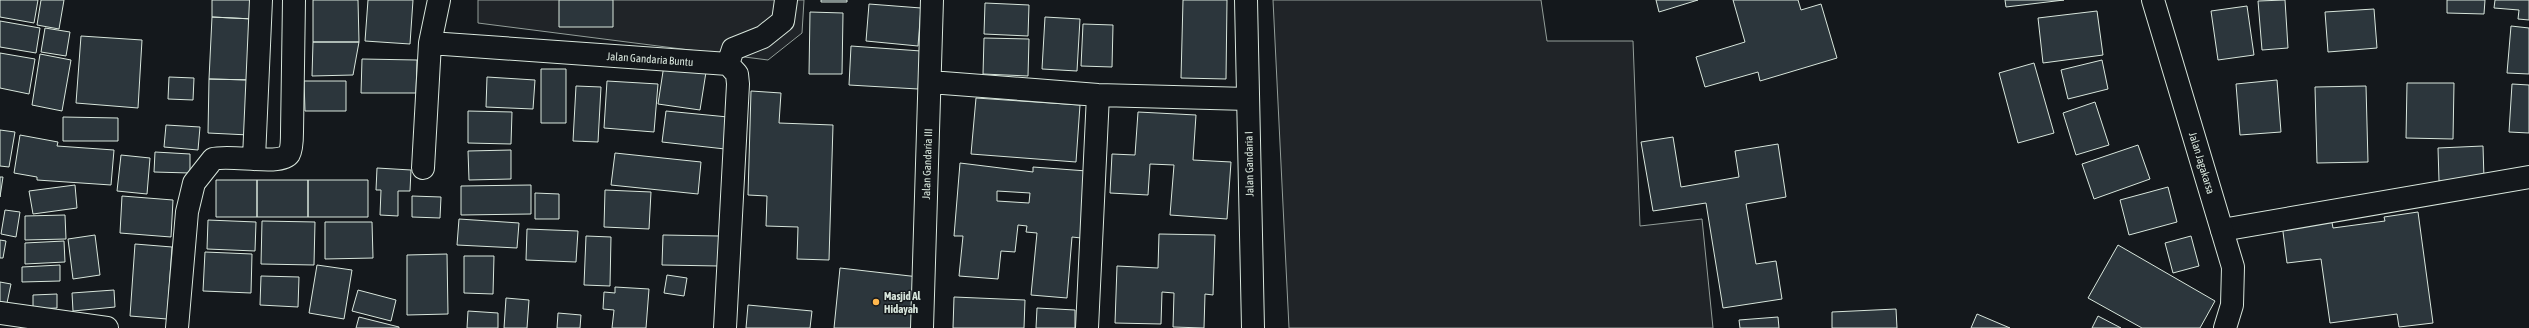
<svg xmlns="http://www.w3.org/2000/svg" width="2529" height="328" font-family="'Asap Condensed',sans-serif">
  <rect width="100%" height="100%" fill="#14181c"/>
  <path fill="#202428" stroke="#939e99" d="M478,0H804L802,33L768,60L478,23Z
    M1273,0H1541L1547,41H1633L1640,226L1702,219L1713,328H1289Z"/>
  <path fill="#2c363c" stroke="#d8e6dc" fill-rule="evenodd" d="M0,0H38L34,23L0,17Z
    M41,0H64L59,29L37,25Z
    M212,0H254L253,19L212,17Z
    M313,0H358L359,42H313Z
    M368,0H413L410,44L365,41Z
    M559,0H613V27H559Z
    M821,0H847V2H821Z
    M1183,0H1227L1226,79L1181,78Z
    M1656,0H1698L1659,12Z
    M1733,0H1798L1801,10L1821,4L1837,58L1760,81L1758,72L1705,87L1696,57L1745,42Z
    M2005,0H2064L2006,7Z
    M2285,0L2288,48L2262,50L2258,1Z
    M2447,0H2485L2484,14L2447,13Z
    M2495,0H2529V20L2518,19L2519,10L2494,8Z
    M985,3L1029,5L1028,36L984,34Z
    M869,4L921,8L918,46L866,41Z
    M2247,6L2254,55L2218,60L2211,11Z
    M2374,9L2377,48L2328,52L2325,12Z
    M2097,11L2103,55L2043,63L2038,18Z
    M810,12L843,13L842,74H809Z
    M212,17L253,19L251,80L209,79Z
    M1045,17L1080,19L1077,71L1042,69Z
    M0,21L40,28L36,53L0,47Z
    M1083,24L1113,25L1112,67L1081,66Z
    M2511,26L2529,28V74L2507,73Z
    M45,28L70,32L66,56L41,52Z
    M81,36L142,40L138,108L76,103Z
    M984,38L1029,39L1028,76L983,74Z
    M313,42H359L353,75L312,76Z
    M851,46L921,51L918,89L849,85Z
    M0,53L35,59L29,94L0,88Z
    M40,54L71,60L62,111L32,105Z
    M362,59L417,60L416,93H361Z
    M2102,60L2108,89L2068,99L2061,70Z
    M2034,63L2054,133L2018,143L1999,73Z
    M664,65L706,72L700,110L658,104Z
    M541,69H566V123H541Z
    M169,77L194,78L193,100L168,99Z
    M487,77L535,80L533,109L486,107Z
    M209,79L251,80L249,135L208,133Z
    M2277,80L2281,132L2240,135L2236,84Z
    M304,81H346V111H305Z
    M607,81L658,84L654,132L604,128Z
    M2407,83H2454L2453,139L2406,138Z
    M2512,84L2529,85V133L2509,132Z
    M576,86L601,87L598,142L573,141Z
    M2366,86L2368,162L2317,163L2315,87Z
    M751,91L781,93L779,123L833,125L829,260L797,259L798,227L766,226L767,196L748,195Z
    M976,98L1080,105L1076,162L971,154Z
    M2095,102L2109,145L2076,155L2063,113Z
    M468,111L512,112L511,144L468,143Z
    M666,111L728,117L725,149L662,142Z
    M1138,112L1196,115L1193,160L1231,162L1227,219L1170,215L1174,165L1150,164L1148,195L1110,193L1112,154L1135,155Z
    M63,117L118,118V141H63Z
    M166,125L200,127L198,150L164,147Z
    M0,130L15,132L9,167L0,166Z
    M20,135L58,142L57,146L114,150L111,185L37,180V177L14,173Z
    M1673,137L1681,187L1739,177L1735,151L1778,144L1786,197L1746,204L1756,264L1776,261L1782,299L1723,308L1706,203L1653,211L1641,142Z
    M2138,145L2150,179L2094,199L2082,164Z
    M2483,146L2484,179L2439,181L2438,148Z
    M511,150V179L469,180L468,151Z
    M155,152L190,154V173L154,172Z
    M615,153L701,162L698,194L611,185Z
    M121,155L150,158L147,194L117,191Z
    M960,163L1033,172V167L1087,171L1081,238L1072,237L1067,298L1031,295L1037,233L1026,232L1027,226L1018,225L1015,252L1001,251L998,279L959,276L963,236H954ZM997,191L1030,193L1029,203L997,201Z
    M377,168L411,170L410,191H398V216L380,215L381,190H376Z
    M0,177H3L0,197Z
    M216,180H257V217H216Z
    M257,180H308V217H257Z
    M308,180H368V217H308Z
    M75,185L77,208L33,214L29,191Z
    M531,185V214L461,215V186Z
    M2168,187L2177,222L2129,235L2120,200Z
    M605,190L651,192L649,229L604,227Z
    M535,193L559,194V219H535Z
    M122,196L173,200L171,237L120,233Z
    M412,196L441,197L440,218L412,217Z
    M5,210L20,212L16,237L1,234Z
    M2418,212L2433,323L2399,327L2397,314L2330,323L2321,259L2287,263L2282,224L2331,217L2333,228L2385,221L2384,217Z
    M65,215L66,239L25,240V216Z
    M459,219L519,223L517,248L457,245Z
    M208,220L256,222L255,251L207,249Z
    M262,221L315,222L314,265L261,264Z
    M325,222H372L373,258L325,259Z
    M527,229L578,231L576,262L526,260Z
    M1159,234L1215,235L1213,295L1205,294L1204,328L1173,327L1174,293L1162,292L1161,324L1115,323L1117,266L1158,268Z
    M95,235L100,275L73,279L68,239Z
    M663,235L720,236L719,266L662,265Z
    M586,236L611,237L610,286L584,285Z
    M2191,236L2199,266L2173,273L2165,243Z
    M0,240L6,241L3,258H0Z
    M64,241L65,262L25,264V243Z
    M135,244L172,247L167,319L130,316Z
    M2118,245L2215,301L2200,328H2142L2088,298Z
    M205,252L252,254L251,293L203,291Z
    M447,254L448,314L407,315V255Z
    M464,256H494L493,294L464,293Z
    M60,265V281L22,282V267Z
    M317,265L352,270L344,319L309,313Z
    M840,268L919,277L913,328H834Z
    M667,275L687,278L684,296L664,293Z
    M261,276L299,277L298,307L260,305Z
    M0,282L11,284L7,303L0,302Z
    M615,287L649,289L646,328H612L614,310L603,309L604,292L615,293Z
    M114,290L115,307L73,311L72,293Z
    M358,290L396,300L391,321L352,311Z
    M57,294V308L33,309V295Z
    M954,297L1025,300L1024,328H953Z
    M506,298L529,300L527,328H504Z
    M748,305L812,311L810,328H746Z
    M1037,308L1075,310V328H1036Z
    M1896,309L1897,328H1832V312Z
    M468,311L498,313V328H467Z
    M558,313L581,315L580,328H557Z
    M1977,314L2010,328H1971Z
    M2098,316L2121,328H2092Z
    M359,317L399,327V328H356Z
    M1778,317L1779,328H1740L1739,320Z"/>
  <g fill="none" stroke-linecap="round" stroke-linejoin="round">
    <g stroke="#d8e6dc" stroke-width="24">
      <path id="minor" d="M1246,0L1253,328
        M430,43L728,64L737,74L738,84L725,328
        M728,64L733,49L763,37L783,21L786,0
        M930,82L1098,95L1248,99
        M254,158L261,0
        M423,168L430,43L439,0
        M2222,230L2529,177
        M0,313L107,328
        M177,328L187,212L194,183L213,159C230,154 281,166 289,154C292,149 292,138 292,132L294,0
        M922,328L932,0
        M1087,328L1098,95"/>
    </g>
    <g stroke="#d8e6dc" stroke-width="24">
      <path id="major" d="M2153,0L2233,267L2232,305L2225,328"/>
    </g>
    <use href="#minor" stroke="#14181c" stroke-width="22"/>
    <use href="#major" stroke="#14181c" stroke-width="22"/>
  </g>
  <circle fill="#ffb74d" stroke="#14181c" stroke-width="1.5" cx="876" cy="302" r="4"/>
  <g text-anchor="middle" stroke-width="3" stroke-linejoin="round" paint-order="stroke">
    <g font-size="11" fill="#d8e6dc" stroke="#14181c">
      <text transform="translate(650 59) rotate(4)" y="4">Jalan Gandaria Buntu</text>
      <text transform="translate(2202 163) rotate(73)" y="4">Jalan Jagakarsa</text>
      <text transform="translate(927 164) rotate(-88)" y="4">Jalan Gandaria III</text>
      <text transform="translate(1249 164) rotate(-91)" y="4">Jalan Gandaria I</text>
    </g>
    <g font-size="11" font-weight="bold" fill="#d8e6dc" stroke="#14181c" text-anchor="start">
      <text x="884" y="300">Masjid Al<tspan x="884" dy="13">Hidayah</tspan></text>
    </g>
  </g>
</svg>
